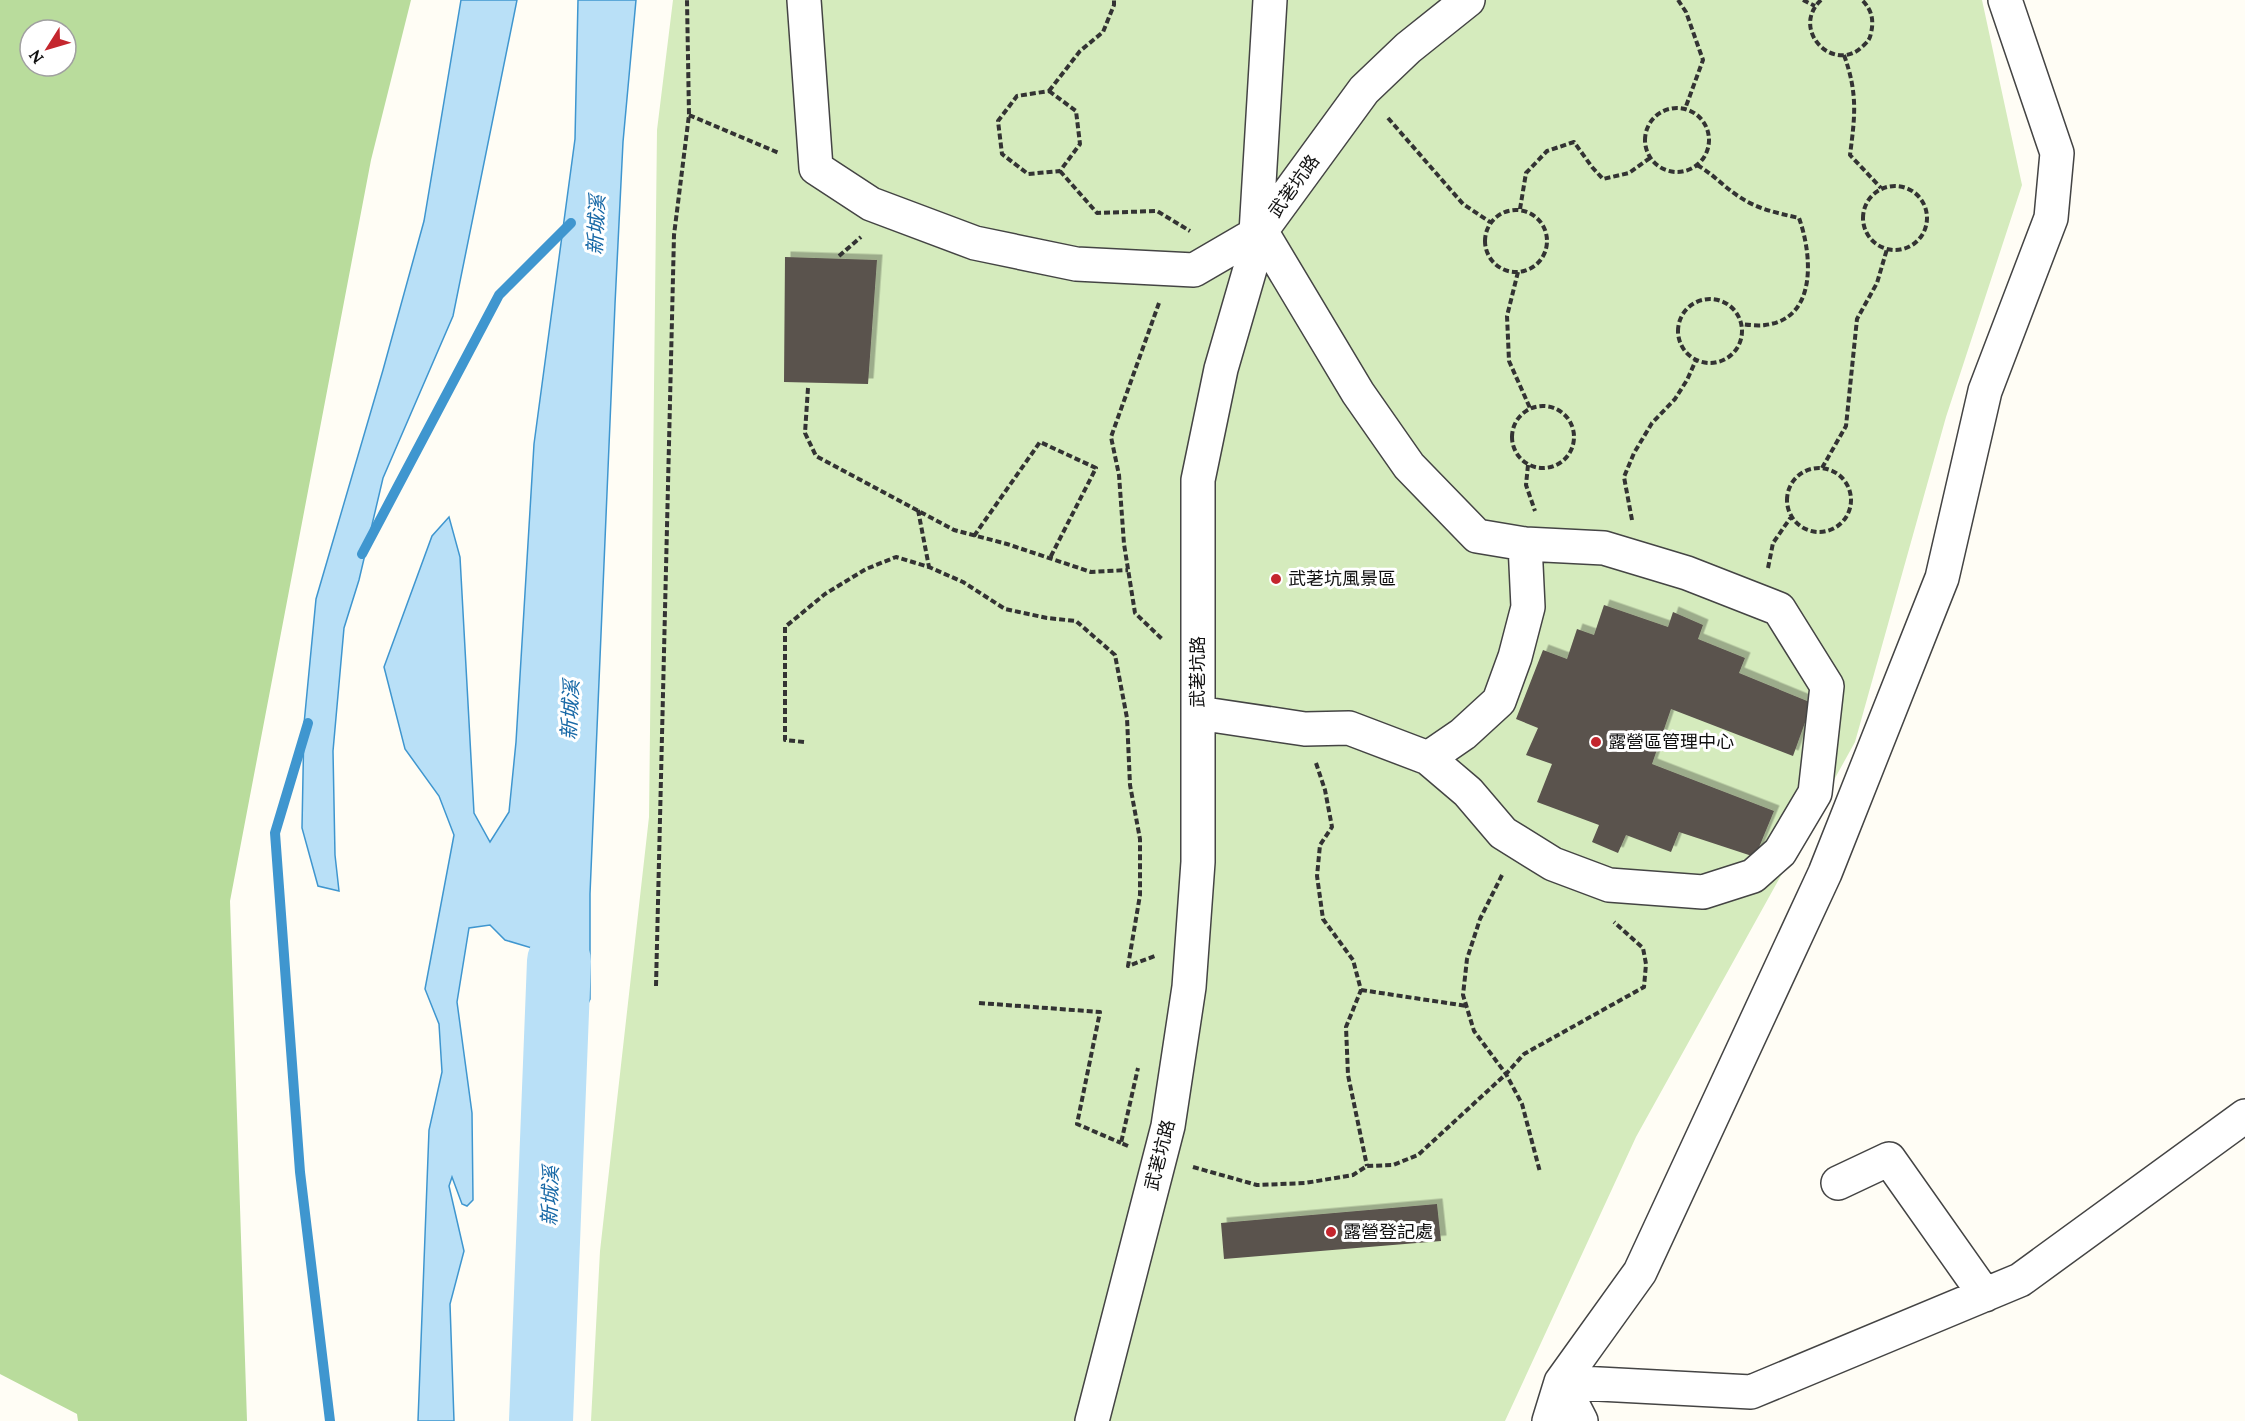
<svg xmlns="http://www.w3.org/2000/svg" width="2245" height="1421" font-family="Lora,'Noto Sans TC',serif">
  <defs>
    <filter id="shadow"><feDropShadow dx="5.5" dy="-5.5" stdDeviation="0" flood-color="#0004"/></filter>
  </defs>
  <rect width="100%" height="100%" fill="#fffdf5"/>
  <path fill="#d5ebbd" d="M673,0H1982L2022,185L1946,417L1855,742L1636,1137L1505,1421H591L600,1251L649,817L657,130Z"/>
  <path fill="#b9dc9c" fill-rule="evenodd" d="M0,0H411L371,160L230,901L247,1421H78L77,1414L0,1374ZM30,30H66V66H30Z"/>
  <path fill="#b9e0f7" stroke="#3f96cf" stroke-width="1.5" d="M461,0H517L453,316L383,478L359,580L344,628L333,751L335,855L339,891L318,886L302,828L304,724L316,599L383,370L424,221Z
    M578,0H636L623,142L615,304L590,894V999L567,1049L543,1054L532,996V948L505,940L490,925L469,928L457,1002L472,1113L473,1200L467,1206L462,1204L452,1177L449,1186L464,1251L450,1304L454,1421H418L429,1130L442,1072L439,1024L425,989L454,835L439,796L405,749L384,667L432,536L449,517L460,557L474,813L490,842L509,812L516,742L534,444L575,139Z"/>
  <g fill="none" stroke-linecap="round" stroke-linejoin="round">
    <path stroke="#3f96cf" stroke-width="10" d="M362,554L499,295L571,223
      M308,723L275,833L300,1172L330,1421"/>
    <path stroke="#b9e0f7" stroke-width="64" d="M541,1421L559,961"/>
  </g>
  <path fill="#5a524d" filter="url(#shadow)" d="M785,257L877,260L868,384L784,382Z
    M1604,605L1668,627L1673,612L1703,625L1698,639L1745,658L1739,673L1812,703L1793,756L1671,709L1652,764L1774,811L1755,857L1679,832L1671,852L1626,835L1618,853L1592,842L1599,825L1537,802L1552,764L1526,755L1538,728L1516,719L1543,650L1567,659L1577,629L1594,635Z
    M1437,1204L1441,1241L1224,1259L1221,1223Z"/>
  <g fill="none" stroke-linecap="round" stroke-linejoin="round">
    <g stroke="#444" stroke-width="36">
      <path id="minor" d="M804,0L816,168L871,204L975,243L1076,264L1194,270L1261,231L1358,393L1409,466L1477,536L1525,544L1604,548L1687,573L1779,609L1827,686L1815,793L1780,852L1753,876L1703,892L1609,885L1553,864L1503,833L1468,792L1428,758
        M1261,231L1256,233L1270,0
        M1198,713L1305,729L1349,728L1428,758L1463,734L1499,701L1515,657L1528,607L1525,544
        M1838,1183L1889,1159L1985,1295
        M1561,1382L1751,1392L2020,1280L2245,1116
        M1561,1382L1581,1421
        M1092,1421L1168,1126L1189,987L1198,862V480L1221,369L1261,231L1364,90L1408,48L1468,0
        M1549,1421L1561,1382L1640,1272L1825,873L1942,578L1985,391L2051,218L2057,153L2005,0"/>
    </g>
    <path stroke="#333" stroke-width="4" stroke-dasharray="6 3" stroke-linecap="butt" d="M1678,0L1686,12L1703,60L1685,109
      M1803,0L1815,6
      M1821,0C1789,30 1835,76 1864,45C1868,41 1870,39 1871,33C1874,20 1872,10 1862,0
      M1844,55C1858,94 1855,116 1850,155L1881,188
      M1049,91L1076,111L1080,144L1060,171L1028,174L1002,154L998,121L1017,96Z
      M1049,91L1080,51L1103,32L1114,5V0
      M1645 140a32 32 0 1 1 64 0a32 32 0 1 1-64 0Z
      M689,115L779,153
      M1388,118L1463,204L1490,222
      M1697,165C1713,174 1723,186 1738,196C1757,209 1777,213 1799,218C1812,254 1818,319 1765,325C1758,326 1749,325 1742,324
      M1060,171L1097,213L1157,211L1190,231
      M1863 218a32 32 0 1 1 64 0a32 32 0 1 1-64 0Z
      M1520,209L1526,173L1547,151L1574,142L1592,167L1603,179L1629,173L1650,158
      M1485 241a31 31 0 1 1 62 0a31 31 0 1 1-62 0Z
      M839,256L861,237
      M1518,272L1507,316L1509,361L1530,408
      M1678 331a32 32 0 1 1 64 0a32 32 0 1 1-64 0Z
      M1159,303L1111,437L1119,475L1124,544L1135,613L1163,640
      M808,388L805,433L816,456L954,530L1007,544L1091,572L1128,570
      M1512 437a31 31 0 1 1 62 0a31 31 0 1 1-62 0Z
      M1528,465L1526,485L1535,511
      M1822,468L1846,426L1857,319L1877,283L1887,249
      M1787 500a32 32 0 1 1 64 0a32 32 0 1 1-64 0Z
      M918,510L929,567
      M1632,520L1624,477L1634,453L1652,423L1675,399L1687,380L1696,360
      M974,536L1040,442L1096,468L1050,558
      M1768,568L1773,543L1791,517
      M804,742L785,740V627L825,594L866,569L896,557L929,567L963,582L1005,609L1047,618L1076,621L1115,655L1127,718L1130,785L1140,839V895L1128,966L1155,956
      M1316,763L1325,790L1332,827L1320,845L1317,876L1323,919L1353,960L1361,990L1346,1027L1348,1075L1367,1166
      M1502,875L1480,919L1467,959L1463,995L1474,1031L1506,1074L1522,1104L1540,1172
      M656,986L674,235L689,115L687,0
      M1361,990L1467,1006
      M979,1003L1100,1012L1077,1124L1121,1143
      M1128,1146L1121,1143L1138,1068
      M1193,1167L1257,1185L1305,1183L1353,1175L1367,1166L1393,1165L1418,1155L1506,1074L1524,1054L1644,987L1646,964L1643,948L1614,922"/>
    <use href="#minor" stroke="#fff" stroke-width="33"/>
  </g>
  <g fill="#c4262e" stroke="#fff" stroke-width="2">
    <circle cx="1276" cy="579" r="6"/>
    <circle cx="1596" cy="742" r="6"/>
    <circle cx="1331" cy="1232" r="6"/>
  </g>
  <g text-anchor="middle" stroke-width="6" stroke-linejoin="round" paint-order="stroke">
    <g font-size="18" fill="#111" stroke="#fff">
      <text transform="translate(1294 186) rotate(-54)" y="6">武荖坑路</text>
      <text transform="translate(1198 672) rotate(-90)" y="6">武荖坑路</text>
      <text transform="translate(1160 1155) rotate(-76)" y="6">武荖坑路</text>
    </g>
    <g font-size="18" fill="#111" stroke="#fff" text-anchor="start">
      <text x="1288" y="585">武荖坑風景區</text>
      <text x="1608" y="748">露營區管理中心</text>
      <text x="1343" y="1238">露營登記處</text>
    </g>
    <g font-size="20" font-style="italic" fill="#1768a6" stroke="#fff">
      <text transform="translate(596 225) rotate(-87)" y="7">新城溪</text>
      <text transform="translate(570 710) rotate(-87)" y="7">新城溪</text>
      <text transform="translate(550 1196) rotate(-88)" y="7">新城溪</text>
    </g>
  </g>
  <g transform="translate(48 48) rotate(233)"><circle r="28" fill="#ffffff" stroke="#a0a0a0" stroke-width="1.5"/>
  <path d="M0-4.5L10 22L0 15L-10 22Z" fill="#c4262e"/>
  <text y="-9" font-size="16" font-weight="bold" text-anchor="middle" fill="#111111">N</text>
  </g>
</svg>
